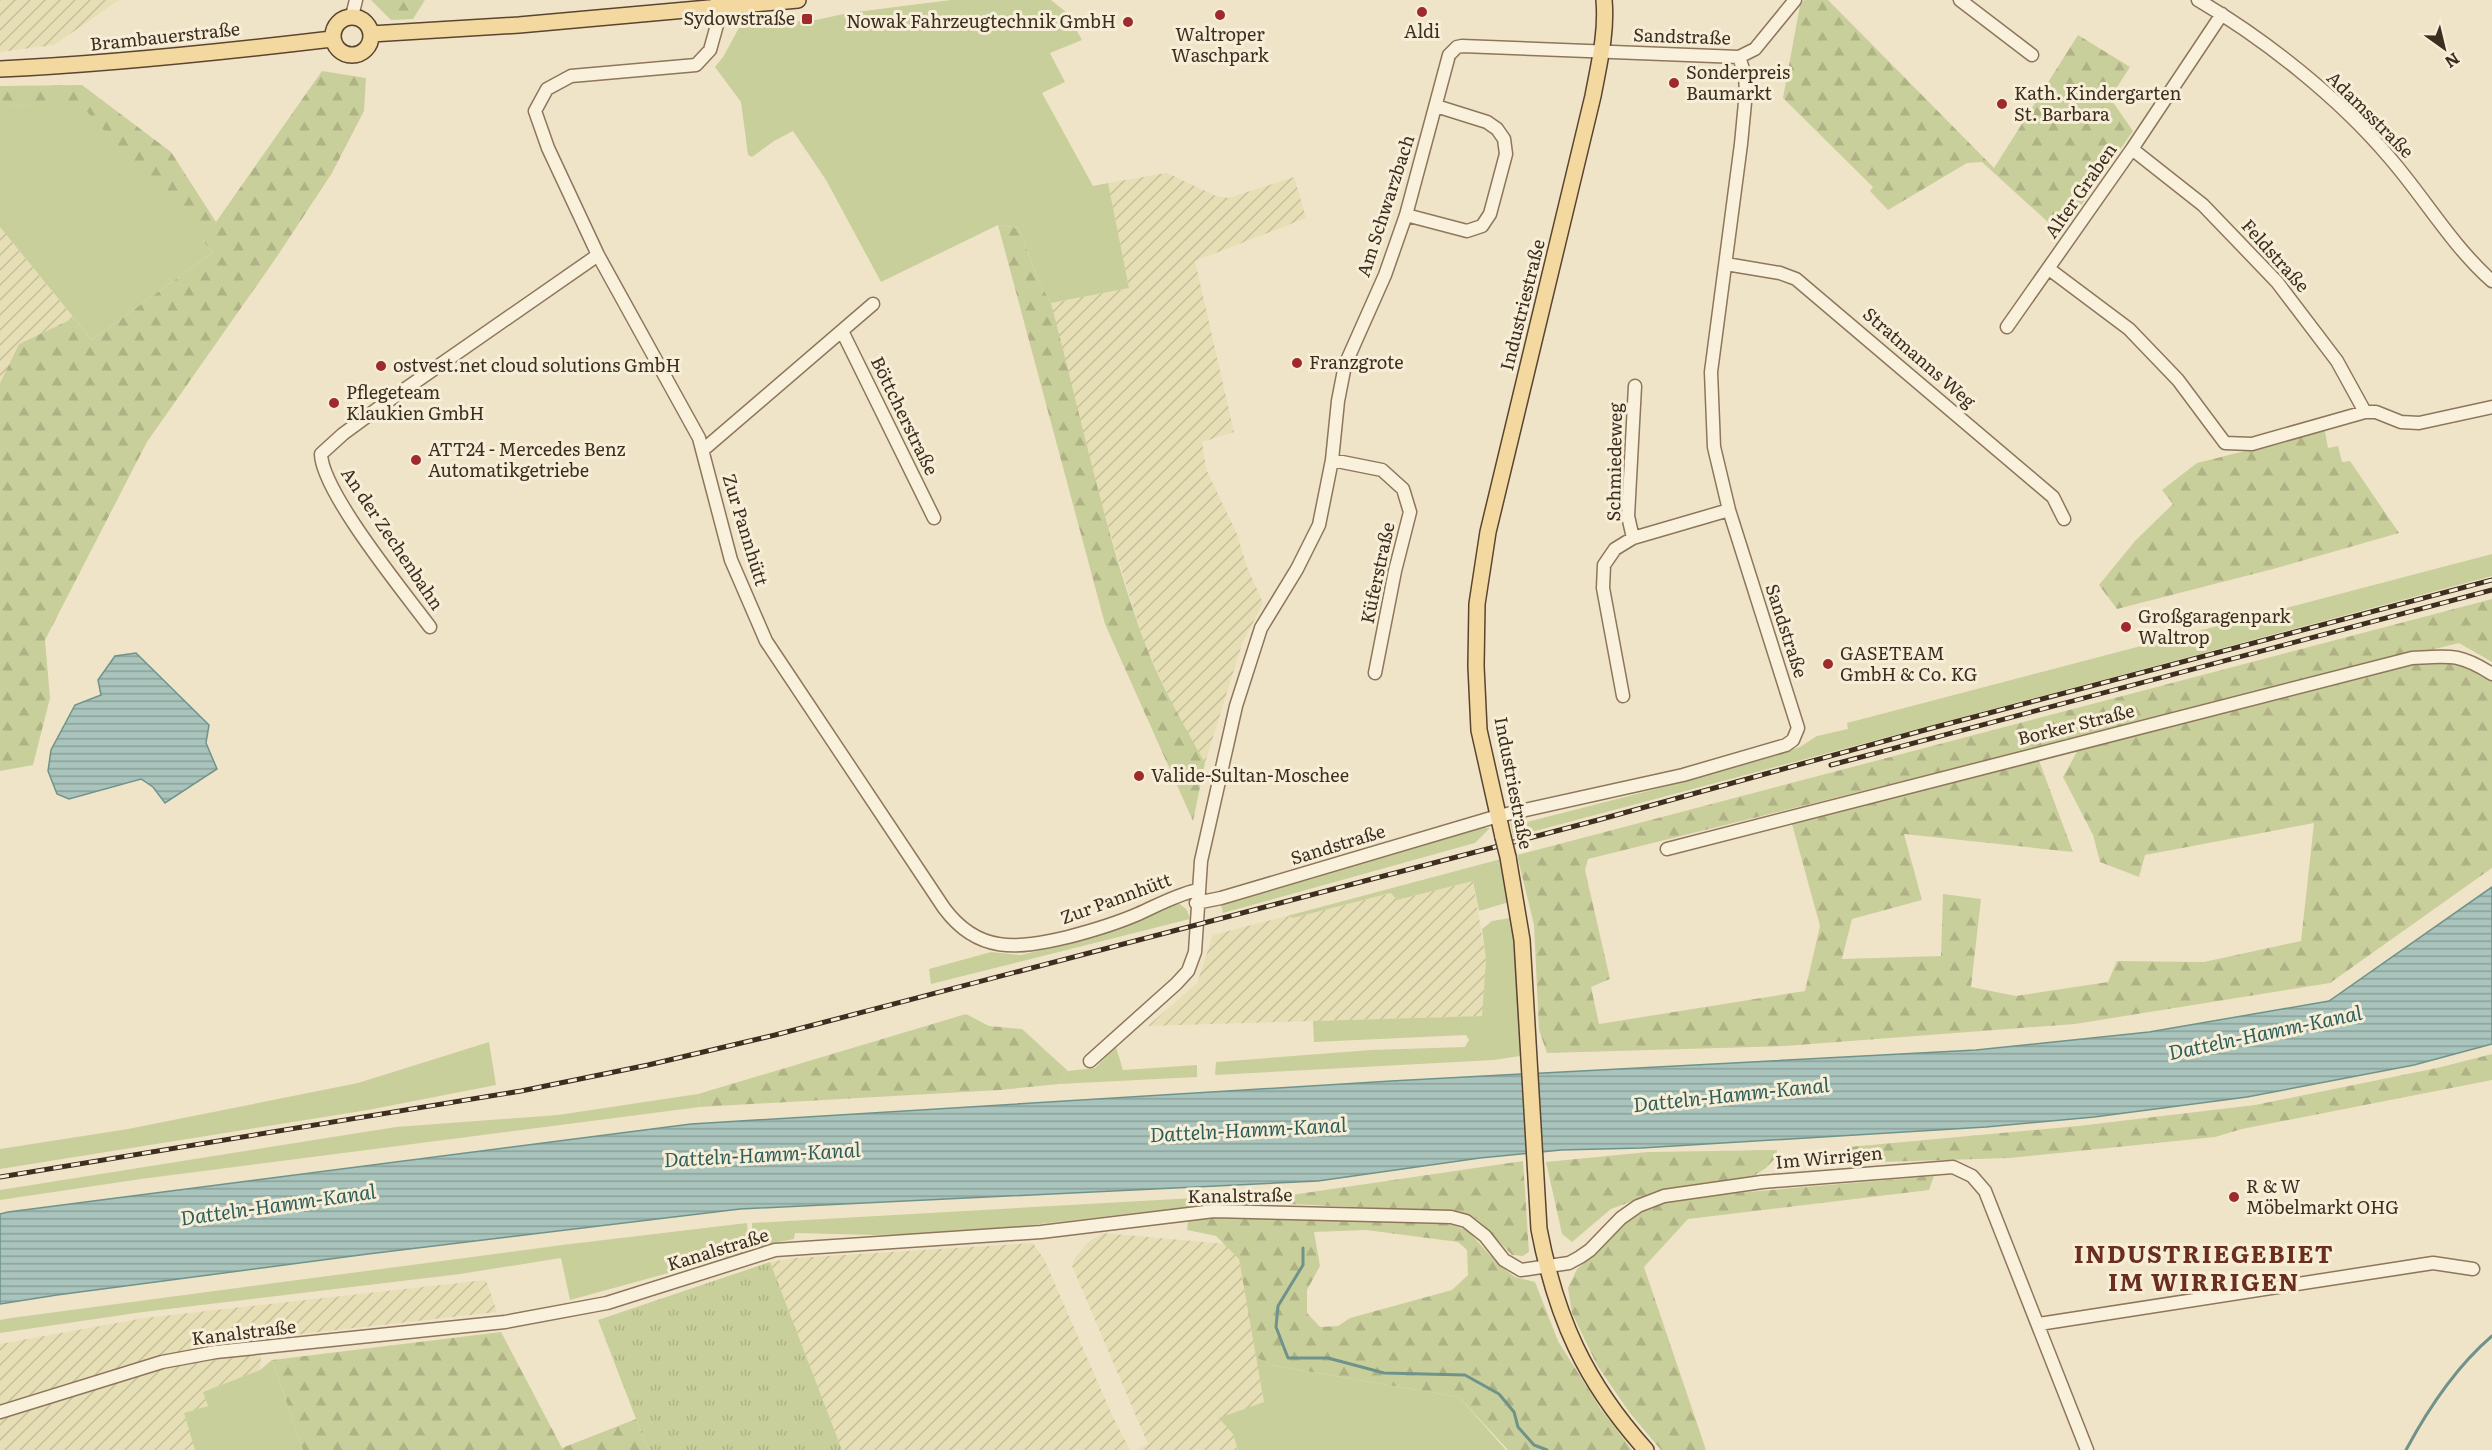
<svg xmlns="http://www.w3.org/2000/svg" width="2492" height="1450" font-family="Literata,serif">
  <defs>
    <pattern id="farmland-furrows" width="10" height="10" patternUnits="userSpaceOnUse" patternTransform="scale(1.5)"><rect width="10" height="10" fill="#e6deb5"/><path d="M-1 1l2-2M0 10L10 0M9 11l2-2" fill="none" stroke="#c6bf9b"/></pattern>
    <pattern id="forest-firs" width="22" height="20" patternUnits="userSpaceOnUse" patternTransform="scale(1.5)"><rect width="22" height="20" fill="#c9cf9b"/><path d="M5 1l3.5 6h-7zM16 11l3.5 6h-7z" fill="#aeb285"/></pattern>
    <pattern id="park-tufts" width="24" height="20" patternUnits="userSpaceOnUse" patternTransform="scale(1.5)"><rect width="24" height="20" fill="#c9cf9b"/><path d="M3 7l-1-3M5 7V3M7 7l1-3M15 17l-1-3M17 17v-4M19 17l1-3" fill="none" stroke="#aeb285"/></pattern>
    <pattern id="water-rules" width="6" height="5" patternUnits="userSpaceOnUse" patternTransform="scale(1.5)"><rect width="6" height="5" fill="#a9c4bc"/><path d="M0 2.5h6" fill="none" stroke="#8ba098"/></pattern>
  </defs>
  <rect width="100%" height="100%" fill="#f0e4c8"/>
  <path fill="url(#farmland-furrows)" d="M0,0H119L54,45L0,52Z
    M1167,173L1216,196L1229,198L1294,177L1306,218L1195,261L1234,432L1202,442L1206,469L1237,534L1247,567L1263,603L1242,644L1205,763L1180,721L1144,642L1095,484L1051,303L1129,288L1108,183Z
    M0,227L74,318L19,344L0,383Z
    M1473,881L1486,960L1483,1016L1148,1026L1197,983L1213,935L1287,916L1293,918L1392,893L1397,900Z
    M1103,1233L1226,1244L1239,1259L1264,1402L1233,1434L1238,1450H1137L1148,1444L1072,1266L1075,1258L1088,1242Z
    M1033,1243L1045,1261L1112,1415L1130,1450H842L770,1262L796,1258Z
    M486,1280L497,1312L229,1342L153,1358L0,1405V1344L144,1318Z
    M261,1352L260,1370L203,1392L208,1406L185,1413L195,1450H0V1419L183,1361Z"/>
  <path fill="#c9cf9b" d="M951,0H1051L1066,12L1082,40L1050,53L1065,82L1042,93L1093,186L1108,183L1129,288L1051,303L1038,280L1019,228L998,225L881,282L826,180L793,131L774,141L752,157L748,155L741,102L715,67L723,57L740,26L816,20L848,13Z
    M81,104L213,252L92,340L0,227V106Z
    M2492,554V576L1513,837L1510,821L1525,815L1527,822L1699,778L1800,747L1817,736L1848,729L1847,723Z
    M1472,828H1490L1475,843L1223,913L1220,902Z
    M1501,859L1509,902L1479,911L1473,881L1397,900L1391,893L1293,918L1287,916Z
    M1171,904H1180L1187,910L1190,919L931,984L929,969L991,952L1021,955L1102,935Z
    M1510,918L1515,953L1520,1056L1494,1060L1215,1075L1216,1062L1371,1050L1465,1047L1469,1040L1466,1035L1314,1042L1313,1021L1482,1016L1486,960L1482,929L1492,921Z
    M489,1042L496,1085L368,1110L0,1169V1149L128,1129L358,1083Z
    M1116,1047L1123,1070L1197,1065V1077L1059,1084L1068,1071L1095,1068Z
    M698,1094L700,1107L141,1179L0,1200V1190L396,1127L558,1115Z
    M1230,1196L1252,1202L1253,1205L1171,1209L961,1233L874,1235L795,1233L794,1239L769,1244L738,1254L570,1300L561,1258L460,1274L143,1312L0,1333V1320L11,1318L562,1245L747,1223L748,1235H752V1223Z
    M1256,1357L1270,1365L1459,1397L1506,1450H1238L1233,1434L1219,1418L1264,1402Z
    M272,1360L303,1450H195L184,1413L208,1406L203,1392L260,1370Z"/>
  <path fill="url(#forest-firs)" fill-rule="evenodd" d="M371,0H425L413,19L391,20Z
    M1804,0H1828L1994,168L2078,35L2130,67L2110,98L2133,131L2061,234L1982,162L1967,163L1888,210L1870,191L1873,187L1783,98L1800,5Z
    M322,71L366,78L364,111L332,173L276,258L147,442L45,640L50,698L33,765L0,771V383L19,344L74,318L92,340L213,252L81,105L0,106V86L82,85L171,152L216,222Z
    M998,225L1019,228L1038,280L1051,303C1081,416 1104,531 1144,641C1160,684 1183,724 1205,763L1193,821L1105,624Z
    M2325,431L2328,448L2338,446L2342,462L2350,461L2399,533L2273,569L2117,609L2099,585L2135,541L2173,504L2162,490L2197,463Z
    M2492,599V662L2459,643L1588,859L1585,870L1610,979L1591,987L1599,1024L1805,991L1820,926L1792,824L2038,758L2073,852L1904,834L1922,900L1852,919L1842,959L1941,956L1943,894L1981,899L1971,987L2016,996L2108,982L2117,961L2204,962L2301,941L2314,823L2145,855L2139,877L2100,862L2093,835L2063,777L2079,748L2426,660L2469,665L2492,680V868L2330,983L2075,1024L1785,1046L1547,1053L1539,1030L1534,925L1517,855Z
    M966,1014L989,1026L1022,1029L1068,1071L1059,1084L1000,1090L700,1107L698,1094Z
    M2492,1054V1080L2242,1129L2215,1137L2010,1158L1850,1163L1849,1147L2078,1126L2255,1105L2437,1068Z
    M1777,1150L1776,1157L1766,1168L1743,1183L1668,1188L1611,1209L1572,1242L1562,1234L1546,1162L1648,1152Z
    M1523,1161L1529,1252L1523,1256L1512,1255L1477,1219L1460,1212L1288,1204L1291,1195Z
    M1934,1176L1929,1190L1688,1219L1644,1267L1706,1450H1661L1629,1412L1597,1365L1572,1313L1568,1288L1577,1269L1635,1215L1677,1198Z
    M1227,1215L1448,1224L1467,1230L1499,1265L1515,1277L1535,1282L1558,1341L1600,1408L1632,1450H1508L1459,1397L1270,1365L1256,1357L1239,1259L1216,1236L1187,1230L1188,1220ZM1366,1230L1458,1242L1467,1250L1468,1275L1452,1290L1350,1318L1338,1326L1320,1327L1307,1313V1290L1320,1266L1314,1232Z
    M501,1332L562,1448L636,1419L648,1450H303L272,1360Z"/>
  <path fill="url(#park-tufts)" d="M770,1262L842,1450H648L598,1320Z"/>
  <path fill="url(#water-rules)" stroke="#6f938a" stroke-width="1.5" d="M136,653L209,725L206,743L217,769L165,803L153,787L141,779L69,799L57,794L48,771L51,750L75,705L101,695L98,680L115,656Z
    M2492,887V1044L2414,1065L2247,1097L2094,1117L1986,1127L1641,1148L1561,1150L1480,1158L1318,1181L740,1209L368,1254L57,1295L0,1304V1214L8,1212L691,1124L1391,1081L1976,1050L2149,1032L2329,1001Z"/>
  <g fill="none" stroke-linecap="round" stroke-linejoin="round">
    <path stroke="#6f938a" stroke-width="3" d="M1303,1248V1265L1278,1306L1276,1327L1288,1358H1328L1384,1373L1465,1375L1499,1394L1514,1412L1518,1427L1534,1445L1547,1450
      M2406,1450C2428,1409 2457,1366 2492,1336"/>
    <g stroke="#8d765c" stroke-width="15">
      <path id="minor" d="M717,0V25L710,50L696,65L571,76L547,89L535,111L548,148L598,255L699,438L731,560L766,641L944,908C978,954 1017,949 1068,937C1091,931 1115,924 1138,914C1158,905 1176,895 1197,890
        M1960,0L2032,55
        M2198,0C2265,39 2339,98 2389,157C2424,197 2452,246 2492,281
        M352,16L356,0
        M1739,57L1755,49L1795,0
        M2132,149L2203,205L2277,282L2337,361L2365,412
        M1406,215L1467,231L1482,226L1490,214L1506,154L1504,139L1497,129L1487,122L1436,106
        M1726,264L1780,273L1796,279L2053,497L2064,519
        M2049,269L2129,329L2178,380L2225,443L2252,444L2365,412H2376L2401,422L2419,423L2492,407
        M2007,327L2132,149L2222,14
        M842,331L934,518
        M703,450L873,304
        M1332,460L1382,470L1403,489L1410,512L1395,571L1375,673
        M1633,538L1628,516L1635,386
        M430,627C404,592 322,492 321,454L343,434L388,401L598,255
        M1623,696L1603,588L1604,565L1615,549L1633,538L1729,510
        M1667,849L2412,658C2450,656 2459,653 2492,674
        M1090,1061L1176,984L1188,971L1195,952L1201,861L1236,706L1261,628L1297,569L1319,525L1332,460L1338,401L1345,365L1385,275L1406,215L1449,55L1457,47L1462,46L1739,57L1745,75L1746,92L1741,144L1711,372L1714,447L1729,510L1798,728L1793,740L1786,745L1683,775L1498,816L1221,898L1196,903
        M2039,1324L2433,1263L2473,1269
        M0,1412L162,1362L216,1352L505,1322L607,1303L775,1250L1041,1232L1214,1211L1413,1216L1451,1217L1466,1221L1485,1236L1504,1260L1521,1270L1569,1263L1580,1257L1590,1250L1621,1218L1638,1206L1664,1196L1762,1182L1953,1167L1972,1176L1985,1191L2087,1450"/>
    </g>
    <g stroke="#5b4430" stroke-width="18">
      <path id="major" d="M333 36a19 19 0 1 1 38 0a19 19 0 1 1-38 0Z
        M371,34L519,25L798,0
        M0,69C111,64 222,52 332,39
        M1503,837L1479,730L1476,666L1477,604L1488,532L1593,96C1599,64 1607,32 1604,0
        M1508,857L1522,940L1539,1229C1556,1318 1585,1382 1646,1450"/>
    </g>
    <use href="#minor" stroke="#faf1dc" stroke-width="12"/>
    <use href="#major" stroke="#f3d9a0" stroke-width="15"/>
    <g stroke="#3d2e20" stroke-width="5">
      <path id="rail" d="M1831,765L2492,590
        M0,1177L521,1091L648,1065L775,1035L1598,820L1932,728L2492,580"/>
    </g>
    <use href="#rail" stroke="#f7eed8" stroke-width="3" stroke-dasharray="9" stroke-linecap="butt"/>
    <g stroke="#5b4430" stroke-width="18" stroke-linecap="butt">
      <path id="major-bridge" d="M1503,837L1508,857"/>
    </g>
    <use href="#major-bridge" stroke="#f3d9a0" stroke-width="15"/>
  </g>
  <g fill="#9e2a2b" stroke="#f7eed8" stroke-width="2">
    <circle cx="1422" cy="12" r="6"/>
    <circle cx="1220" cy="15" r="6"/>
    <rect x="801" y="13" width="12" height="12" rx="3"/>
    <circle cx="1128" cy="22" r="6"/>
    <circle cx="1674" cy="83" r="6"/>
    <circle cx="2002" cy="104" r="6"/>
    <circle cx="1297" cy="363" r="6"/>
    <circle cx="381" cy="366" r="6"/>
    <circle cx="334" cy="403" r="6"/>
    <circle cx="416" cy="460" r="6"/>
    <circle cx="2126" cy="627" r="6"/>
    <circle cx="1828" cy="664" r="6"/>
    <circle cx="1139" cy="776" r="6"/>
    <circle cx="2234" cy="1197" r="6"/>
  </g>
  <g text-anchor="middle" stroke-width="6" stroke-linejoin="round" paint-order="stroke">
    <g font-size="18" fill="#3d2e20" stroke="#f7eed8" text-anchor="start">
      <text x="795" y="25" text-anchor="end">Sydowstraße</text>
      <text x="1116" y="28" text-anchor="end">Nowak Fahrzeugtechnik GmbH</text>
      <text x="1422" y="38" text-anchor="middle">Aldi</text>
      <text x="1220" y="41" text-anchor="middle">Waltroper<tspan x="1220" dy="21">Waschpark</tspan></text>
      <text x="1686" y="79">Sonderpreis<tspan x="1686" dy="21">Baumarkt</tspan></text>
      <text x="2014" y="100">Kath. Kindergarten<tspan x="2014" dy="21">St. Barbara</tspan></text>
      <text x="1309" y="369">Franzgrote</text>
      <text x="393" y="372">ostvest.net cloud solutions GmbH</text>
      <text x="346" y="399">Pflegeteam<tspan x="346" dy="21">Klaukien GmbH</tspan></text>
      <text x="428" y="456">ATT24 - Mercedes Benz<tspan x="428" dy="21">Automatikgetriebe</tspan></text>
      <text x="2138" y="623">Großgaragenpark<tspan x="2138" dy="21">Waltrop</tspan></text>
      <text x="1840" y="660">GASETEAM<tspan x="1840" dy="21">GmbH &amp; Co. KG</tspan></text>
      <text x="1151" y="782">Valide-Sultan-Moschee</text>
      <text x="2246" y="1193">R &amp; W<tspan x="2246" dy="21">Möbelmarkt OHG</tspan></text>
    </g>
    <g font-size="18" fill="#3d2e20" stroke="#f7eed8">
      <text transform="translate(165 37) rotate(-6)" y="6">Brambauerstraße</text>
      <text transform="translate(1682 37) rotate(2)" y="6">Sandstraße</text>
      <text transform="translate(2370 115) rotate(45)" y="6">Adamsstraße</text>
      <text transform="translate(2081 191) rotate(-55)" y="6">Alter Graben</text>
      <text transform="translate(1386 206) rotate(-72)" y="6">Am Schwarzbach</text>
      <text transform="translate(2275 256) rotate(48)" y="6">Feldstraße</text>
      <text transform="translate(1523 305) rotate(-76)" y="6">Industriestraße</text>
      <text transform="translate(1919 358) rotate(41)" y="6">Stratmanns Weg</text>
      <text transform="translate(904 416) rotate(64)" y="6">Böttcherstraße</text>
      <text transform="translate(1615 462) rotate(-89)" y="6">Schmiedeweg</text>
      <text transform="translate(745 530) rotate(73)" y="6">Zur Pannhütt</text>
      <text transform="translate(392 539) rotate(56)" y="6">An der Zechenbahn</text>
      <text transform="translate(1378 573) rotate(-78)" y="6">Küferstraße</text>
      <text transform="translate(1786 631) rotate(72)" y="6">Sandstraße</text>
      <text transform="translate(2076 725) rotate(-14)" y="6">Borker Straße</text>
      <text transform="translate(1513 783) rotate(79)" y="6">Industriestraße</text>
      <text transform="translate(1338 845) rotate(-17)" y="6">Sandstraße</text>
      <text transform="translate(1116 899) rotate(-20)" y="6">Zur Pannhütt</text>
      <text transform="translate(1829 1158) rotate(-5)" y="6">Im Wirrigen</text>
      <text transform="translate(1240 1196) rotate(-1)" y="6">Kanalstraße</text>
      <text transform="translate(718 1250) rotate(-17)" y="6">Kanalstraße</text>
      <text transform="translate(244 1333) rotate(-7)" y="6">Kanalstraße</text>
    </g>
    <g font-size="20" font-style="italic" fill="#2f5d5a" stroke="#f7eed8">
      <text transform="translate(2265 1033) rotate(-12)" y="7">Datteln-Hamm-Kanal</text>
      <text transform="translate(1731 1095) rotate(-6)" y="7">Datteln-Hamm-Kanal</text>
      <text transform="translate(1248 1130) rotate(-3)" y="7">Datteln-Hamm-Kanal</text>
      <text transform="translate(762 1155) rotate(-3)" y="7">Datteln-Hamm-Kanal</text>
      <text transform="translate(278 1205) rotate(-8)" y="7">Datteln-Hamm-Kanal</text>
    </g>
    <g font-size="24" font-weight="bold" letter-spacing="1.5" fill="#6b2e1e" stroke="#f7eed8">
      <text x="2204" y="1263">INDUSTRIEGEBIET<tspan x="2204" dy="28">IM WIRRIGEN</tspan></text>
    </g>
  </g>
  <g transform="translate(2444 48) rotate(146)" stroke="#f7eed8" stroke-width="4.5" paint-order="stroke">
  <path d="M0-4.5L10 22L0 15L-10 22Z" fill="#3d2e20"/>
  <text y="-9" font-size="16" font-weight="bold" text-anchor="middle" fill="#3d2e20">N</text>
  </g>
</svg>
